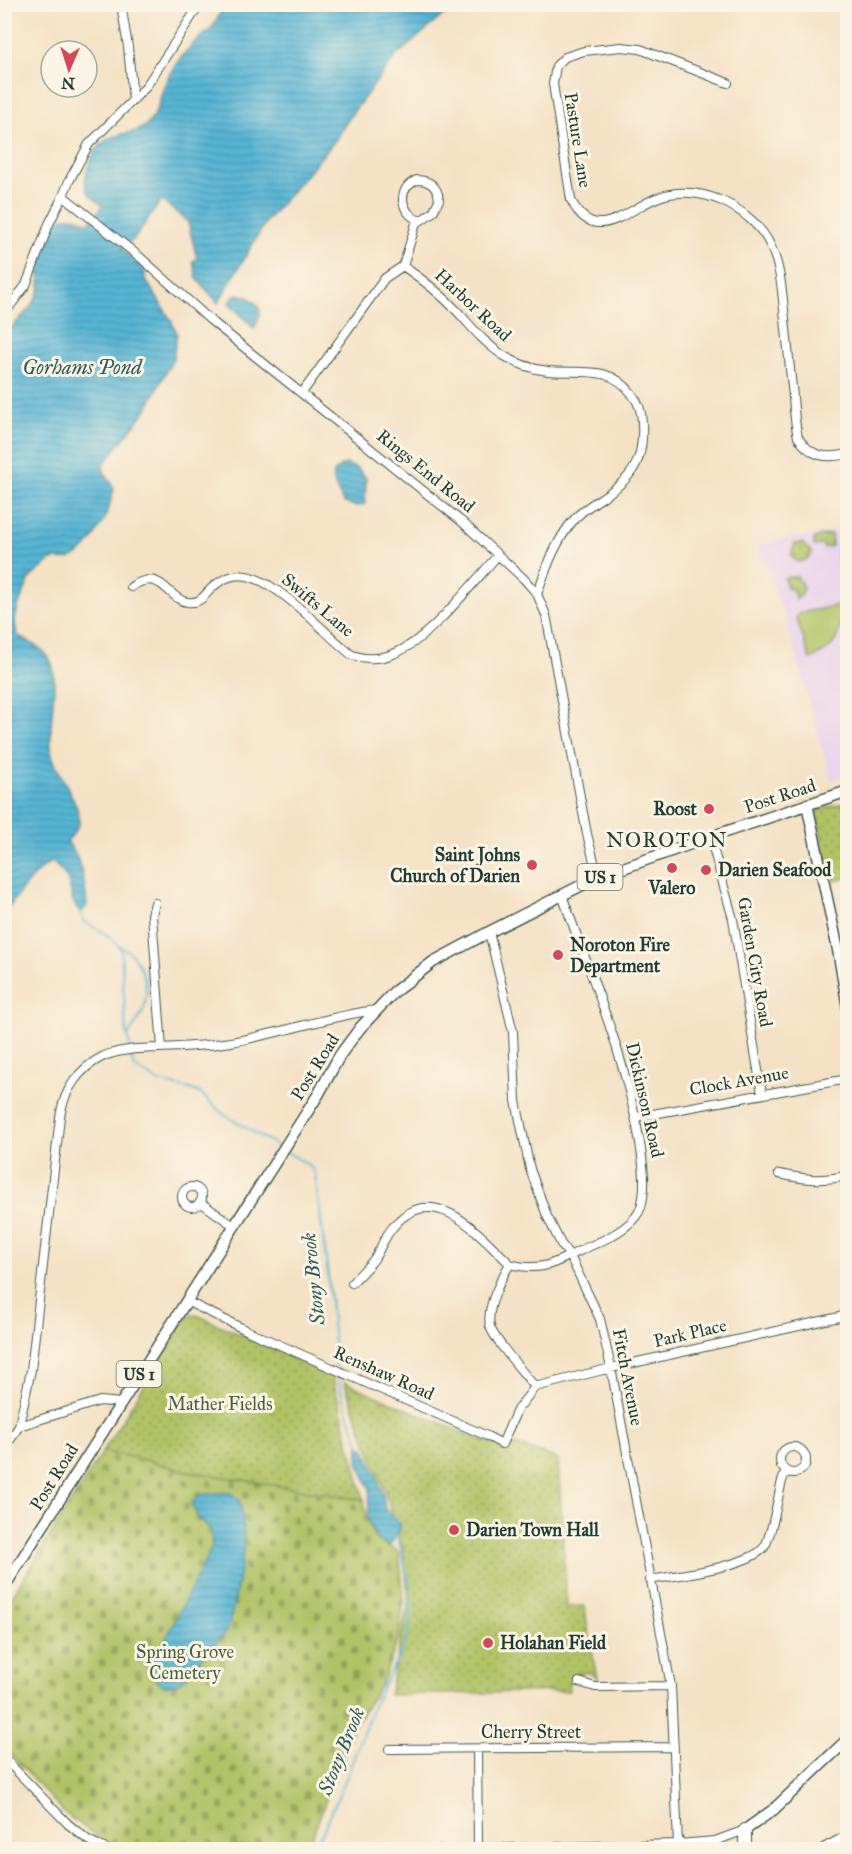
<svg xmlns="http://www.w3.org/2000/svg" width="852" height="1854" font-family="'IM FELL Great Primer',serif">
  <defs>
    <pattern id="cemetery-stones" width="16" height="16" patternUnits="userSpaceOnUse" patternTransform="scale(1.5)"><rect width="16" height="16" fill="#b1c265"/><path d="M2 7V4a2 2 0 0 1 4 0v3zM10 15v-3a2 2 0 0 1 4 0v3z" fill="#8f9f54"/></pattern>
    <pattern id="park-dots" width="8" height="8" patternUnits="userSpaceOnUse" patternTransform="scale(1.5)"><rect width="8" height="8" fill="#b1c265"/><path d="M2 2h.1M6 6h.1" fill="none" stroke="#8f9f54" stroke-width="1.8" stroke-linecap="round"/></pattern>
    <pattern id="water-rules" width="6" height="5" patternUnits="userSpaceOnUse" patternTransform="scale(1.5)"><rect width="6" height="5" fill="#56b5d4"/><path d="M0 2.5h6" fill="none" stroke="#4794ad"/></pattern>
  </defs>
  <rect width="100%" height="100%" fill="#fcf5e5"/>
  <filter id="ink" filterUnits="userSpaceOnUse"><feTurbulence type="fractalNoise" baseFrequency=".0167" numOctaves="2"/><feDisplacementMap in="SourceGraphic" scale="12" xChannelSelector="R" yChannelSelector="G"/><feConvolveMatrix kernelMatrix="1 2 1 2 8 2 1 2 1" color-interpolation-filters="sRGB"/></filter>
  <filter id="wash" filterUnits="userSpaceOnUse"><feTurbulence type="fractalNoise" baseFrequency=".008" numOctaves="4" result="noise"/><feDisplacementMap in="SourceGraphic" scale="24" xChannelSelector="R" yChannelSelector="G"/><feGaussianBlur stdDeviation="1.35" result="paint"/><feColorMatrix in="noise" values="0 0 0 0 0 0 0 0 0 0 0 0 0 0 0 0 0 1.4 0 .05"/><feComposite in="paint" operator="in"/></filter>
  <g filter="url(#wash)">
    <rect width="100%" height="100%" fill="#f5e2c6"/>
    <path fill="#ead1ed" d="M847,530V775L831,781L785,616L756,544Z"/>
    <path fill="#b1c265" stroke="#68804c" stroke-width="1.5" d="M839,605C843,620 841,639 827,650C822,653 816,656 810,659L796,617L800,613Z"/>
    <path fill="url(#cemetery-stones)" stroke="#68804c" stroke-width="1.5" d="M103,1451L146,1460L182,1470L364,1500L366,1517L375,1539L399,1552L404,1601L399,1636L382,1683L353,1727L309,1846L153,1847L115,1846L103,1841L63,1812L5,1748L4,1609Z"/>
    <path fill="url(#park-dots)" stroke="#68804c" stroke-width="1.5" d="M831,534L832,546L824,548L823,545L814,546V538Z
      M802,543L812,553C810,559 805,561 798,562L794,560L791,554L795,544Z
      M847,551V582H843L837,553Z
      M797,576L803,587L802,594L796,599L792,588L788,589L784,578Z
      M847,802V878L830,882L816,811Z
      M192,1315L199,1316L332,1376L364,1500L182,1470L146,1460L103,1451L187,1317Z
      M344,1382L480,1440L493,1444H511L548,1455L558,1460L567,1607L584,1606L597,1678L588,1672L576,1675L568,1685L569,1691L389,1695L409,1601L403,1550L386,1494Z"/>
    <path fill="url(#water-rules)" stroke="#3a7984" stroke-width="1.5" d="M223,5H455L396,56L351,115L334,142L265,223L218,303L197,279L193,261L197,259L188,222L161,200L135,238L122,249L144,270L146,280L171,320L177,333L173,359L146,410L103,465L104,472L114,488C110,511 92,553 68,559C63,560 57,559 53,559L30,578L18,607L15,621L17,635C28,642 43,648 50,660C61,678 46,729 52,755C57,774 82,805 79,823C78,829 71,837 67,842C82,857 85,885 87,906L81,912C69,901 73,894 68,881C65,873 58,867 52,862C34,869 16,898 5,913V335C15,321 37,306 40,287C41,282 39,277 39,273C40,266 44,258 46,251C49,243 51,231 55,224C62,213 79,216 88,223L103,206C98,201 90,197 87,190C81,174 95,145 110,138C124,132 141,134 151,120C160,109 160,93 166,81C172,68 183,54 193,44C198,38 206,34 211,29C217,22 220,13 223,5Z
      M236,294C246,295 262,302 260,315C259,319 256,324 254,329L229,303Z
      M346,464L358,469L366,478L365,504C359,508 350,505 343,502C337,488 323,472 346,464Z
      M359,1443L364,1448L374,1468L384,1497L385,1509L400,1524V1530L390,1545L384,1543L376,1537L369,1523L368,1516L370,1489L358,1462Z
      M213,1493H231L240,1501L244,1531L243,1553L235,1599L228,1630L179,1683L164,1686L150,1675L147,1665L162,1646L212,1547L211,1530L198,1517L191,1504L200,1495Z"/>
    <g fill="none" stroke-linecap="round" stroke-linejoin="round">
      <path stroke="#56b5d4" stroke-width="2" d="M81,912L83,921C97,930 113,935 121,950L126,1030L130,1047
        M120,946C141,957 151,985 144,1008C141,1018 132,1027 128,1037
        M130,1053L134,1067L159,1082L190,1089L200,1093L223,1114L279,1147
        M287,1152L310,1166L315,1174L328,1275L336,1368
        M337,1373L343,1399L360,1445
        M312,1850L323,1831L344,1784L375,1701L405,1645L409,1630L411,1615L409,1583L400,1546L395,1534"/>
    </g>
  </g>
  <g filter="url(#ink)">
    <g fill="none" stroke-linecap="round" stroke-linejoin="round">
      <g stroke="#3f564a" stroke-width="10">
        <path id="minor" d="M121,4L128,47L133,100
          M728,83L640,49L621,47L584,51L565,57L556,66L553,84L571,200C595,248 628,208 659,197C679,189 703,193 722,201C742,210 762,226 771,247C780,266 782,289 784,310C787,336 789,362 792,387C794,404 794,421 798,437C810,457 827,459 848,454
          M417,180C430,180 438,187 439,200L433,212L420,221C401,214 395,189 417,180Z
          M63,196L141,258L209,319L256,357L461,521L524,579L537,594L546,615L587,834L598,877
          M403,266C422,279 440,293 456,310C472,327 481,340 501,354C515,363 532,369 548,371C580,374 610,364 632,394C639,403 642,412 642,423C643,440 642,457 632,471C620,489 599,498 583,511C560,529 546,568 537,594
          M4,314L26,285L49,224L63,196L69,181L89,144L145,88L200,4
          M302,393L385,278L403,266L417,220
          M131,587C162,566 168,600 187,602C201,604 204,595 213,587C218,582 226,578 233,576C268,567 325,635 352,655C366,660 380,659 393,654C428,641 473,583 498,555
          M710,837L733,919L762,1094
          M155,903L152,915L162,1048
          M489,932L513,1032L516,1101L530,1169L547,1216L561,1244L570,1256L600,1319L611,1368L671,1686L678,1844
          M636,1117L848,1079
          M779,1174C808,1180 819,1181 848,1176
          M182 1197a10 10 0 1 1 20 0a10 10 0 1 1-20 0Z
          M200,1202L234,1226
          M510,1264C545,1273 557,1261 588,1247C605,1240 635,1226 641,1207C647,1186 643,1164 640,1143C626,1057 591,976 562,895
          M352,1283C359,1275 368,1267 374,1259C381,1248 385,1236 393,1227C433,1178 480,1235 510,1264C501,1278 486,1308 490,1326C493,1339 525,1374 535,1387
          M186,1301L248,1331L487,1436L502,1444L517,1410L535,1387L611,1368L848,1315
          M19,1426L100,1401L121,1403
          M780 1460a13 13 0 1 1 26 0a13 13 0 1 1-26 0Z
          M4,1450L19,1426L31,1370L60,1117C64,1090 79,1068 104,1056C121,1049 140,1049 158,1048C185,1047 211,1046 236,1041C283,1033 328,1016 376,1010
          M650,1580C673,1576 757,1566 766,1544C774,1526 777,1500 782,1481L786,1471
          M579,1682L595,1687L671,1686
          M389,1749L674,1747
          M477,1749L478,1848
          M4,1758L68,1824L88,1840L108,1850
          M434,1850L678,1844L715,1841L745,1830"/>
      </g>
      <g stroke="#3f564a" stroke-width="13">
        <path id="major" d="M807,804L838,950L848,1008
          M4,1587L318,1095L340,1055L360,1028L394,992L433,962L489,932L598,877L710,837L848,791
          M745,1830L773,1810L848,1739"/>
      </g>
      <g stroke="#3f564a" stroke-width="14">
        <path id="highway" d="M745,1850V1830
          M824,1850L848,1837"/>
      </g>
      <use href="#minor" stroke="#fff" stroke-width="8"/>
      <use href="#major" stroke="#fff" stroke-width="10"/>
      <use href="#highway" stroke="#fff" stroke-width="12"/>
    </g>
  </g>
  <g fill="#d1495b" stroke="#fcf5e5" stroke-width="2">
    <circle cx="709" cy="809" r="6"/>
    <circle cx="532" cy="865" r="6"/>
    <circle cx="672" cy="868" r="6"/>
    <circle cx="706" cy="870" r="6"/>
    <circle cx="558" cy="955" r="6"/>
    <circle cx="454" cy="1530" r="6"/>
    <circle cx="488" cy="1643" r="6"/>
  </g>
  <g text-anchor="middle" stroke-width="6" stroke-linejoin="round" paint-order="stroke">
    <g fill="#fcf5e5" stroke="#617469" stroke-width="1.5">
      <rect x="577.5" y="864" width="45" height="26" rx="4.5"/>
      <rect x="116.5" y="1361" width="45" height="26" rx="4.5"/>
    </g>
    <g font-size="16" font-weight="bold" fill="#1f3d34">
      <text x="600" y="883">US 1</text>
      <text x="139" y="1380">US 1</text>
    </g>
    <g font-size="18" fill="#1f3d34" stroke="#fcf5e5">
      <text transform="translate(578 140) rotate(81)" y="6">Pasture Lane</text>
      <text transform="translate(473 305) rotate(43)" y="6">Harbor Road</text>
      <text transform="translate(426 471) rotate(39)" y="6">Rings End Road</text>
      <text transform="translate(318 605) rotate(40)" y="6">Swifts Lane</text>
      <text transform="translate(780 796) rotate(-18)" y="6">Post Road</text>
      <text transform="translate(755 962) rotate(80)" y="6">Garden City Road</text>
      <text transform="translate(315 1067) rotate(-58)" y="6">Post Road</text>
      <text transform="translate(739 1081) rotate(-10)" y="6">Clock Avenue</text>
      <text transform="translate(645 1100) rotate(77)" y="6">Dickinson Road</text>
      <text transform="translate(690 1333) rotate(-13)" y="6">Park Place</text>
      <text transform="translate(384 1373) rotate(24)" y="6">Renshaw Road</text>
      <text transform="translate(628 1377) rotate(79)" y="6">Fitch Avenue</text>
      <text transform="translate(54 1477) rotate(-58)" y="6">Post Road</text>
      <text x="531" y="1738">Cherry Street</text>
    </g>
    <g font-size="18" font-weight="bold" fill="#1f3d34" stroke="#fcf5e5" text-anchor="start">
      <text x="697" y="815" text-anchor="end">Roost</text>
      <text x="520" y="861" text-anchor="end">Saint Johns<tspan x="520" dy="21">Church of Darien</tspan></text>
      <text x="718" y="876">Darien Seafood</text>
      <text x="672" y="894" text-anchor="middle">Valero</text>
      <text x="570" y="951">Noroton Fire<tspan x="570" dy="21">Department</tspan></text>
      <text x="466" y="1536">Darien Town Hall</text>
      <text x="500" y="1649">Holahan Field</text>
    </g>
    <g font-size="18" fill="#445e40" stroke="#fcf5e5">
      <text x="220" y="1410">Mather Fields</text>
      <text x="185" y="1658">Spring Grove<tspan x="185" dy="21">Cemetery</tspan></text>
    </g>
    <g font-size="20" font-style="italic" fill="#2d5b5c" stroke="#fcf5e5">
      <text x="82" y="374">Gorhams Pond</text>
      <text transform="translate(313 1279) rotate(-96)" y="7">Stony Brook</text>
      <text transform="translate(341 1751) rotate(-68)" y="7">Stony Brook</text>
    </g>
    <g font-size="21" letter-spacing="1.5" fill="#1f3d34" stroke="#fcf5e5">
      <text x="667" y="847">NOROTON</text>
    </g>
  </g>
  <rect width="852" height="1854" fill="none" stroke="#fcf5e5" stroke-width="24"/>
  <g transform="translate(69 69) rotate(183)"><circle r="28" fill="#fcf5e5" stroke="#a4ab9e" stroke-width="1.5"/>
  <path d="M0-4.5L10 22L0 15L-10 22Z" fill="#d1495b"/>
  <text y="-9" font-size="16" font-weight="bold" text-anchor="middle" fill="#1f3d34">N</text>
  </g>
</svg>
